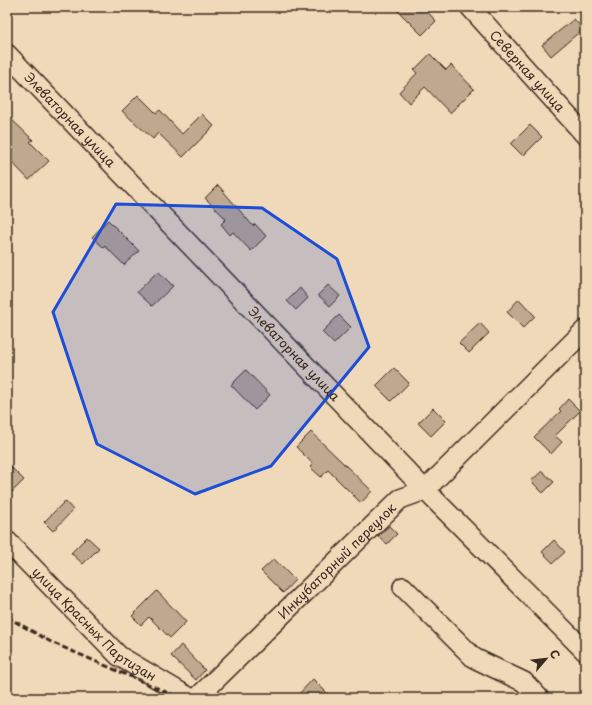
<svg xmlns="http://www.w3.org/2000/svg" width="592" height="705" font-family="'Playpen Sans',sans-serif">
  <rect width="100%" height="100%" fill="#f0d9b9"/>
  <filter id="ink" filterUnits="userSpaceOnUse"><feTurbulence type="fractalNoise" baseFrequency=".025" numOctaves="2"/><feDisplacementMap in="SourceGraphic" scale="8" xChannelSelector="R" yChannelSelector="G"/><feConvolveMatrix kernelMatrix="1 2 1 2 8 2 1 2 1" color-interpolation-filters="sRGB"/></filter>
  <g filter="url(#ink)">
    <path fill="#bea88e" stroke="#3b2a1e" d="M394,7H423L436,21L422,35Z
      M574,19L583,29L551,56L542,45Z
      M430,54L446,70L451,65L474,89L450,113L425,87L409,103L399,92L417,73L414,70Z
      M138,95L156,113L160,110L182,134L202,114L214,126L183,157L158,133L153,139L122,111Z
      M7,115L33,140L30,142L49,161L29,180L7,157Z
      M530,125L542,137L523,156L511,144Z
      M218,185L253,226L255,224L266,236L251,251L233,232L230,235L221,224L226,219L205,198Z
      M108,220L139,251L124,265L105,246L104,248L92,237Z
      M158,271L173,286L152,306L137,292Z
      M328,285L340,296L330,306L318,295Z
      M300,288L308,298L296,310L287,301Z
      M519,299L535,316L523,328L507,312Z
      M339,315L351,327L334,344L322,332Z
      M480,323L489,333L469,353L459,343Z
      M394,368L409,383L391,401L376,386Z
      M246,370L270,395L255,410L231,385Z
      M568,399L580,411L555,436L562,442L551,454L534,437L561,411L559,409Z
      M433,408L446,421L431,436L418,423Z
      M311,432L372,491L361,503L328,470L321,477L310,467L313,464L296,447Z
      M7,463L24,480L7,497Z
      M542,471L554,482L543,493L531,481Z
      M65,501L73,510L53,531L44,522Z
      M389,526L397,534L387,544L378,536Z
      M87,537L99,548L83,564L71,553Z
      M554,540L565,552L553,563L542,552Z
      M274,559L295,580L283,593L261,571Z
      M157,591L186,622L170,638L149,617L141,625L132,616Z
      M181,645L205,670L196,680L171,656Z
      M313,679L332,698H295Z"/>
    <g fill="none" stroke-linecap="round" stroke-linejoin="round">
      <g stroke="#3b2a1e" stroke-width="22">
        <g id="minor">
          <path id="s1" d="M470,7L585,135"/>
          <path id="s2" d="M7,54L425,490L585,651"/>
          <path id="s3" d="M7,541L119,656L190,698"/>
          <path d="M403,587L474,658L524,682L539,698"/>
          <path id="s4" d="M197,698L400,499L425,490L585,330"/>
        </g>
      </g>
      <use href="#minor" stroke="#f0d9b9" stroke-width="19"/>
      <path stroke="#3b2a1e" stroke-width="3" stroke-dasharray="6 3" stroke-linecap="butt" d="M7,617L51,642L180,698"/>
    </g>
  </g>
  <path fill="#1d4ed8" fill-opacity="0.2" stroke="#1d4ed8" stroke-width="3" stroke-linejoin="round" d="M116,204L262,208L337,259L369,347L271,466L195,494L97,444L53,312Z"/>
  <g text-anchor="middle" stroke-width="3" stroke-linejoin="round" paint-order="stroke">
    <g font-size="13" fill="#3b2a1e" stroke="#f0d9b9">
      <text dy="5" stroke="none"><textPath href="#s1" startOffset="86">Северная улица</textPath></text>
      <text dy="5" stroke="none"><textPath href="#s2" startOffset="91">Элеваторная улица</textPath></text>
      <text dy="5" stroke="none"><textPath href="#s2" startOffset="415">Элеваторная улица</textPath></text>
      <text dy="5" stroke="none"><textPath href="#s4" startOffset="196">Инкубаторный переулок</textPath></text>
      <text dy="5" stroke="none"><textPath href="#s3" startOffset="121">улица Красных Партизан</textPath></text>
    </g>
  </g>
  <rect width="592" height="705" fill="none" stroke="#f0d9b9" stroke-width="24"/>
  <rect x="12" y="12" width="568" height="681" fill="none" stroke="#3b2a1e" stroke-width="1.5" filter="url(#ink)"/>
  <g transform="translate(546 659) rotate(62)" stroke="#f0d9b9" stroke-width="3" paint-order="stroke">
  <path d="M0-3L7 15L0 10L-7 15Z" fill="#3b2a1e"/>
  <text y="-6" font-size="11" font-weight="bold" text-anchor="middle" fill="#3b2a1e">С</text>
  </g>
</svg>
